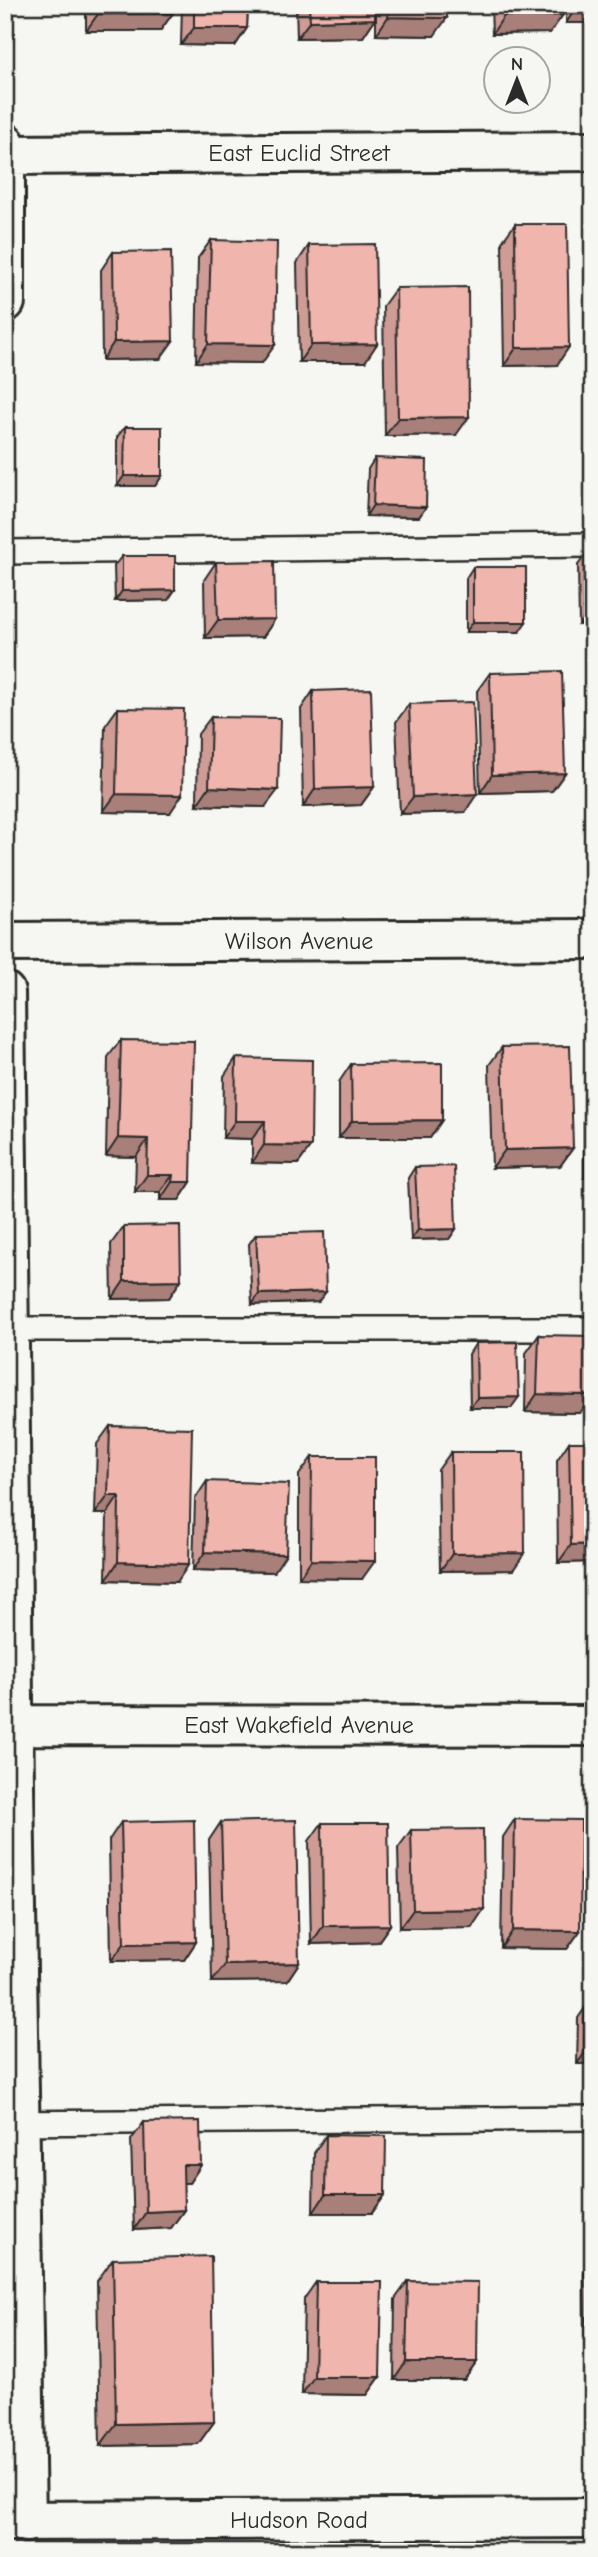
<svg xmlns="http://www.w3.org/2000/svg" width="598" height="2557" font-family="'Comic Neue',sans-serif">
  <rect width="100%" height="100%" fill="#f6f6f2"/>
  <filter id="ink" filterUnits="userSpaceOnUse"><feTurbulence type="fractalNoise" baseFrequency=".0143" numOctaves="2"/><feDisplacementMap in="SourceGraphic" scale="14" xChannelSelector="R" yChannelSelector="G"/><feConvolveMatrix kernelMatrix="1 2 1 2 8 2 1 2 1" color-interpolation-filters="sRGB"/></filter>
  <g filter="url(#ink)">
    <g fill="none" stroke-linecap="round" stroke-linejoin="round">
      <g stroke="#2b2b2b" stroke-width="28">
        <path id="service" d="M5,552L593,545
          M5,1329H593
          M8,2123L593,2118"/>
      </g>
      <g stroke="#2b2b2b" stroke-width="44">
        <path id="minor" d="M5,143V302
          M5,155L593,151
          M5,942L593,939
          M5,992L14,1786L26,2522
          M5,1725L593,1726"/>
      </g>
      <g stroke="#2b2b2b" stroke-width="44">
        <path id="tertiary" d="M5,2521L593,2518"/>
      </g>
      <use href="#service" stroke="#f6f6f2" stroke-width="23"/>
      <use href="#minor" stroke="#f6f6f2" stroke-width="38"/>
      <use href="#tertiary" stroke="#f6f6f2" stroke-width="38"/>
    </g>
    <path fill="#ce9c95" stroke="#2b2b2b" stroke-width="2" d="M86,5H172L173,13L160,31H86Z
      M182,5H248L247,28L235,46L181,45Z
      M296,5H375V19L363,37L297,38Z
      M376,5H447L434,36L376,35Z
      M491,5H563L550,33L492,34Z
      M566,5H593V23H566Z
      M515,224L557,365L504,366L502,242Z
      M211,240L262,363L196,362L198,258Z
      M309,245L365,362H299L297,263Z
      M113,252L160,359L102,360L101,270Z
      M396,288L456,435L385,436L383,306Z
      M125,427L162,476L155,486H117V437Z
      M375,458L426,507L419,517L366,516L368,469Z
      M591,548H593V624L579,625L578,565Z
      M122,556L168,600L115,601L114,566Z
      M216,562L275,619L263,637L205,638L204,580Z
      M473,567L519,632H466V578Z
      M490,673L565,773L552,791L480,793L477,691Z
      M313,691L374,787L361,805L303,807L301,709Z
      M409,704L465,812L400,814L396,722Z
      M118,708L170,813L103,812L105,726Z
      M211,717L265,807L197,805L198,734Z
      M593,717V780H586L584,729Z
      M121,1040L191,1182L179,1200H160V1192H135L136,1157L106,1156L108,1057Z
      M502,1047L573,1148L560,1166L492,1168L489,1065Z
      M236,1058L311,1146L298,1164L252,1163V1139L223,1138L224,1076Z
      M351,1064L442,1120L430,1138H339V1082Z
      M593,1094V1178H584V1107Z
      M415,1167L456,1229L449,1239L411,1240L408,1178Z
      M124,1226L181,1280L169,1298L112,1299L111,1244Z
      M256,1234L318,1302L252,1305L249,1244Z
      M539,1335L580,1413L525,1412L526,1353Z
      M476,1343L511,1408H470L469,1354Z
      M110,1426L177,1582L106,1580L107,1514H95L97,1444Z
      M569,1442L593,1562L558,1563L557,1460Z
      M451,1452L513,1570L440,1571L438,1470Z
      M312,1457L362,1579L299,1578V1475Z
      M207,1481L274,1572L193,1570L195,1499Z
      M515,1819L580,1931L567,1949L501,1948L503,1837Z
      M121,1822L196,1942L184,1960L111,1961L109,1840Z
      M221,1822L299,1963L287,1981L212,1982L209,1840Z
      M322,1823L390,1925L378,1942L311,1944L309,1841Z
      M411,1830L472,1927L400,1928L398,1848Z
      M593,1836V1951H591L587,1844Z
      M585,2008L593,2064H577L578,2018Z
      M144,2122L201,2165L189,2183H183L184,2210L171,2228L134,2230L131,2140Z
      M326,2135L385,2195L372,2213H313L314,2153Z
      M113,2259L214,2422L198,2444L100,2446L97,2281Z
      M593,2260V2399H587L584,2273Z
      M408,2281L477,2362L464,2380H394L395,2299Z
      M316,2282L380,2377L367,2395L302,2394L304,2299Z"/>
    <path fill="#a87f79" stroke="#2b2b2b" stroke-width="2" d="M578,5H593V23H566Z
      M173,13L160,31H86L98,14Z
      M563,15L550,33L492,34L504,16Z
      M388,17L447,18L434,36L376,35Z
      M375,19L363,37L297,38L310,21Z
      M194,28H247L235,46L181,45Z
      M173,341L160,359L102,360L114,342Z
      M208,344L275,345L262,363L196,362Z
      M377,344L365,362H299L311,345Z
      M569,347L557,365L504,366L516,348Z
      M469,417L456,435L385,436L398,418Z
      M124,476H162L155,486H117Z
      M373,505L426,507L419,517L366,516Z
      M175,590L168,600L115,601L122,591Z
      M592,607L593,624L579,625Z
      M275,619L263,637L205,638L218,620Z
      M473,622H526L519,632H466Z
      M593,770V780H586Z
      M565,773L552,791L480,793L492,775Z
      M209,787L278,790L265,807L197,805Z
      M374,787L361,805L303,807L315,789Z
      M116,794L182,795L170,813L103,812Z
      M477,794L465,812L400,814L413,797Z
      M442,1120L430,1138H339L352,1121Z
      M235,1121H265L252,1139L223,1138Z
      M118,1138L148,1139L136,1157L106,1156Z
      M264,1145L311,1146L298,1164L252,1163Z
      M573,1148L560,1166L492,1168L505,1150Z
      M593,1167V1178H584Z
      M147,1175H173L160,1192H135Z
      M172,1182H191L179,1200H160Z
      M456,1229L449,1239L411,1240L418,1230Z
      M181,1280L169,1298L112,1299L124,1281Z
      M326,1292L318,1302L252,1305L259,1294Z
      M537,1394L593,1395L580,1413L525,1412Z
      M519,1397L511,1408H470L477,1398Z
      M108,1496H119L107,1514H95Z
      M593,1544V1562L558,1563L571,1545Z
      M205,1552L286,1554L274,1572L193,1570Z
      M525,1553L513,1570L440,1571L452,1554Z
      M311,1560L375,1561L362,1579L299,1578Z
      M118,1562L189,1564L177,1582L106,1580Z
      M484,1909L472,1927L400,1928L413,1910Z
      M390,1925L378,1942L311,1944L323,1926Z
      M513,1930L580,1931L567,1949L501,1948Z
      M196,1942L184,1960L111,1961L124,1944Z
      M299,1963L287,1981L212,1982L225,1965Z
      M584,2054H593V2064H577Z
      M183,2165H201L189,2183H171Z
      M325,2195H385L372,2213H313Z
      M184,2210L171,2228L134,2230L146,2212Z
      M406,2362H477L464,2380H394Z
      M314,2377H380L367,2395L302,2394Z
      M593,2391V2399H587Z
      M214,2422L198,2444L100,2446L116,2424Z"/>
    <path fill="#f0b5ad" stroke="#2b2b2b" stroke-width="2" d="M98,5H172L173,13L98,14Z
      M194,5H248L247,28H194Z
      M309,5H375V19L310,21Z
      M389,5H447V18L388,17Z
      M504,5H563V15L504,16Z
      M515,224H567L569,347L516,348Z
      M211,240L277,242L275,345L208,344Z
      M375,244L377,344L311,345L309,245Z
      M171,251L173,341L114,342L113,252Z
      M468,287L469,417L398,418L396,288Z
      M125,427H162V476H124Z
      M375,458L427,460L426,507L373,505Z
      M591,548H593V607H592Z
      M122,556H175V590L122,591Z
      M274,561L275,619L218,620L216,562Z
      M473,567H526V622H473Z
      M562,671L565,773L492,775L490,673Z
      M371,689L374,787L315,789L313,691Z
      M473,702L477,794L413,797L409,704Z
      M118,708L184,709L182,795L116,794Z
      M211,717L280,718L278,790L209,787Z
      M121,1040L194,1041L191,1182H172L173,1175H147L148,1139L118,1138Z
      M570,1046L573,1148L505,1150L502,1047Z
      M236,1058L312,1060L311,1146L264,1145L265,1121H235Z
      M442,1063V1120L352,1121L351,1064Z
      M454,1166L456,1229L418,1230L415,1167Z
      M180,1225L181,1280L124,1281V1226Z
      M324,1232L326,1292L259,1294L256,1234Z
      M539,1335L593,1336V1395L537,1394Z
      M517,1342L519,1397L477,1398L476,1343Z
      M110,1426L192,1428L189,1564L118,1562L119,1496H108Z
      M569,1442H593V1544L571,1545Z
      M451,1452H524L525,1553L452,1554Z
      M312,1457H375V1561L311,1560Z
      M207,1481L289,1484L286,1554L205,1552Z
      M515,1819L581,1820L580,1931L513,1930Z
      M194,1820L196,1942L124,1944L121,1822Z
      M296,1820L299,1963L225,1965L221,1822Z
      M322,1823H388L390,1925L323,1926Z
      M483,1829L484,1909L413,1910L411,1830Z
      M585,2008H593V2054H584Z
      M200,2121L201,2165H183L184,2210L146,2212L144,2122Z
      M326,2135L386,2136L385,2195H325Z
      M211,2256L214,2422L116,2424L113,2259Z
      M408,2281L478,2282L477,2362H406Z
      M316,2282H382L380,2377H314Z"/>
  </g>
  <g text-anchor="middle" stroke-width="7" stroke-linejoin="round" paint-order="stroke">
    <g font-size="24" fill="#2b2b2b" stroke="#f6f6f2">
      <text x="299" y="161">East Euclid Street</text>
      <text x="299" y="949">Wilson Avenue</text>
      <text x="299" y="1733">East Wakefield Avenue</text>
      <text x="299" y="2528">Hudson Road</text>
    </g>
  </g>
  <rect width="598" height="2557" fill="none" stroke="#f6f6f2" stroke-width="28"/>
  <rect x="14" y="14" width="570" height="2529" fill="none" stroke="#2b2b2b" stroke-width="2.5" filter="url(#ink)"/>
  <g transform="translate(517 80)"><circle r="33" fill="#f6f6f2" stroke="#a5a5a2" stroke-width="2"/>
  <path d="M0-5L12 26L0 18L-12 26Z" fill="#2b2b2b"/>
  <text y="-10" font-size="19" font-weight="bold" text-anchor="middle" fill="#2b2b2b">N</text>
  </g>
</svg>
